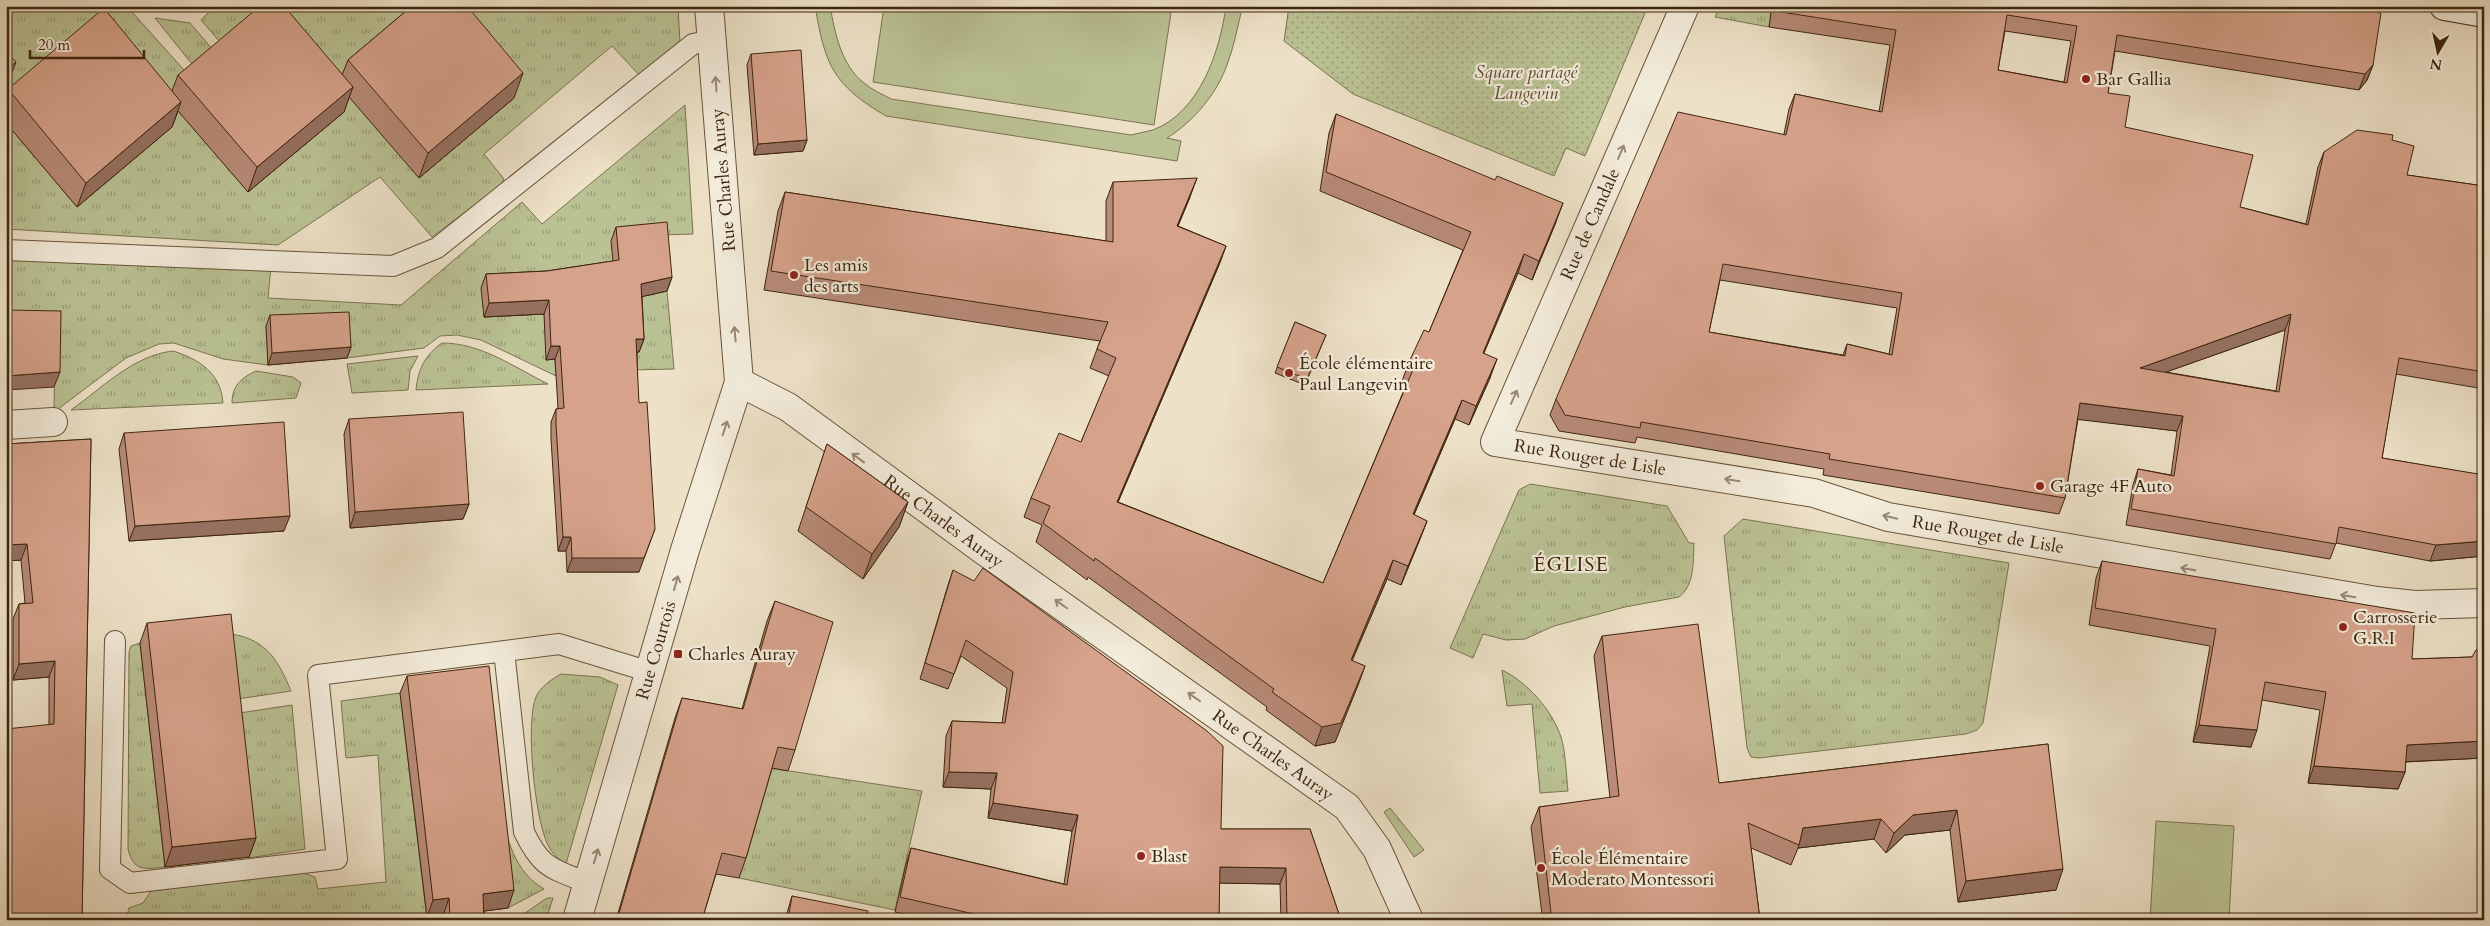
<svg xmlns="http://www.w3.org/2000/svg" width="2490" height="926" font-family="Cardo,serif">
  <defs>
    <pattern id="grass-tufts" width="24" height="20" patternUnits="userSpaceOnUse" patternTransform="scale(1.25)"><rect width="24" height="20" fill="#bac294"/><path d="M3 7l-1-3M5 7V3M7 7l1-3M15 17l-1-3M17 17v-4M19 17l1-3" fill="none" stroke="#999d77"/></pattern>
    <pattern id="park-dots" width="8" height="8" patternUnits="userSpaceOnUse" patternTransform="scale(1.25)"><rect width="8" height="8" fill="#bac294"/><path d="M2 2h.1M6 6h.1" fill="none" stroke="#999d77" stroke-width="1.8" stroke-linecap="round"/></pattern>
  </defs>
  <rect width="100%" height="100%" fill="#ede1c7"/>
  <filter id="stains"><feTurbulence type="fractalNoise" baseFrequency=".004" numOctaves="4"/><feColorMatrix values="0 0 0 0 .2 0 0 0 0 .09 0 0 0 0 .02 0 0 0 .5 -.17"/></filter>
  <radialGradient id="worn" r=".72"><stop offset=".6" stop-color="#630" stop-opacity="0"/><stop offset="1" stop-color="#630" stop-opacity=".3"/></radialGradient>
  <path fill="url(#grass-tufts)" stroke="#7c7451" d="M6,6H89L132,12L193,80L169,100L248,192L227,50L201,20L215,6H432L339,85L419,178L514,98L451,22L470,6H678L680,43L642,78L612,46L484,154L504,179L501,185L432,237L380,177L278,245L6,229V123L77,207L6,107Z
    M1720,6H1772L1769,27L1715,17Z
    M155,18L190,23L219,57L200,74Z
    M685,105L693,234L662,235L614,273L484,317L544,314L555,359L556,376L481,340L457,335L440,336L424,348L347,358L345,323L266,326L268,365L223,359L174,343L159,344L126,358L54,412L55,326L6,325V247L271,266L268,298L401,305L522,202L542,224Z
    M667,291L674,369L631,370L630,352L635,298Z
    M442,343C481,343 514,367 548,384L416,390C418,369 425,355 442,343Z
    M173,351C199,359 221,373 223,403L71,410C102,388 134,355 173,351Z
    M418,356L410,371L408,390L352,393L347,364Z
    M256,371L293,377L301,383L296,398L232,403C232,386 241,378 256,371Z
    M1530,484L1667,506L1689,543H1694C1693,561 1695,585 1679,597L1625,607L1554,626L1525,639L1506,640L1483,634L1473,658L1450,648L1519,490Z
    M1743,519L2009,563L1983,723L1977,730L1966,734L1759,758L1751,757L1747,748L1724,536Z
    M224,633C264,637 277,657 291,691L231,700Z
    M140,643L165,867C144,869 134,872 128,849L129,652L131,646Z
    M1502,670C1527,682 1552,710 1561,737C1566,753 1566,774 1568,791L1540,793L1532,704L1507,706Z
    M561,674L600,677L618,685L566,864C558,859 553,855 548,845C535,820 525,723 536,697C540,687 552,679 561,674Z
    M400,693L427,920H126L129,908L143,903L151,891L300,872L315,877L318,889L386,882L378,755L346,758L341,701Z
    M292,705L305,849L249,858L233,714Z
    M770,768L922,791L895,910L739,878Z
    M494,784C504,821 508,869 544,889L508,908Z
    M1390,808L1424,850L1414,857L1384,812Z
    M547,898H553L546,920H515Z"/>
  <path fill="url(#park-dots)" stroke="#7c7451" d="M1289,6H1648L1585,156L1566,148L1554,176L1353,94L1284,41Z"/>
  <path fill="#bac294" stroke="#7c7451" d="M815,6H830C835,33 841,65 864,83C872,90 882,94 891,99L1131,135C1138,133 1146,132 1153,130C1200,112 1220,51 1226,6H1240L1241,13C1237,29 1234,46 1228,62C1218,93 1193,122 1167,138L1181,141L1177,161L886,116C833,85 825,65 815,6Z
    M884,6H1172L1154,125L873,82Z
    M2156,821L2234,826L2229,920H2150Z"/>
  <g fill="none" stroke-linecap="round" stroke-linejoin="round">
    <g stroke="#6a543c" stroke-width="22">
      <path id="lane" d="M6,250L393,266L437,248L693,44L712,40
        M115,641L110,869L130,883L337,859L318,675L559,644L650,672
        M504,651L524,832C542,869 551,868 588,883"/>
    </g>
    <g stroke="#6a543c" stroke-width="30">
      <g id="street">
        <path id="s1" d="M1685,6L1495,442L1814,493L1888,517L2377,601L2415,605L2484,603"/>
        <path id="s2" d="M739,382L788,407L983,550L1347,807L1377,849L1409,920"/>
        <path d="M6,425L53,422"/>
        <path id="s3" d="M577,920L685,550L739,382L709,6"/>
      </g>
    </g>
    <g stroke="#3e250e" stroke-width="30">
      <path id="secondary" d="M2444,6L2484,13"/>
    </g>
    <use href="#lane" stroke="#f3ecdb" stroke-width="20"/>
    <use href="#street" stroke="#f3ecdb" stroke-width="28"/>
    <use href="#secondary" stroke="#f3ecdb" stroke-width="28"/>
  </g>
  <path fill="#b88b78" stroke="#3e250e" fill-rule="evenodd" d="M412,6H470L468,8L514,98L419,178L349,97L344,112L248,192L178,111L172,127L77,207L6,123V93L8,89L172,91L178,75H342L348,60Z
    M1772,6H2341L2373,65L2367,80L2359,90L2115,51L2108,93L2125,127L2240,207L2306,224L2318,167L2324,152L2392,140L2407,175L2484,186V389L2396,374L2382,458L2481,475L2480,457L2484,447V556L2430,561L2336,543L2330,559L2126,525L2133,485L2138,469L2171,475L2177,431L2078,419L2065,498L2059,514L1823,475L1824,469L1637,437L1635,443L1559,431L1550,415L1556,399L1784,134L1789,109L1795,94L1879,112L1890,45L1769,27ZM2005,31L2071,41L2064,82L1998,70ZM1720,280L1897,308L1889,354L1847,344L1843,355L1709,332ZM2285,330L2276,391L2166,372Z
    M751,54L807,140L803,151L754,155L747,65Z
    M1336,114L1556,222L1532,280L1518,273L1483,353L1490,378L1469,425L1455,419L1414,515L1427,521L1420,539L1401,585L1387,579L1352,661L1365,666L1358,685L1335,742L1315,746L1266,710L1267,707L1088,577L1087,580L1036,542L1042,525L1024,517L1031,498L1081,442L1109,376L1090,368L1100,341L764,290L778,211L785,192L1106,241V201L1113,182L1190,197L1178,226L1226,246L1219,265L1118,502L1323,583L1407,383L1402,381L1409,362L1429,332L1463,250L1320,191L1329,133Z
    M616,227L672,277L667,291L642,296L644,339L639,352H637L639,572H567L566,551H558L551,439V422L556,409L558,408L555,359L546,360L544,314L484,317L481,288L486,274L547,271L613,261L611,241Z
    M270,315L351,347L347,358L268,365L266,326Z
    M1295,322L1326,335L1305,385L1275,373Z
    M349,419L469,504L463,519L350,528L344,434Z
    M124,433L284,531L129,541L119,449Z
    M91,439L82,920L49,725V677L13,680V619L19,604L25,603L21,560L6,561V444Z
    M827,444L908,502L899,527L863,579L798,531Z
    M2102,561L2412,659L2472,657L2484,651V758L2405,762V772L2398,789L2308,783L2320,710L2262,700L2251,747L2193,742L2210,646L2089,625L2096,578Z
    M953,570L1221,829H1310L1341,920H1281L1280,884L1219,883V919L1222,920H928L895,912L906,864L911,848L1064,884L1072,831L988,818L991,789L943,787L946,736L952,721L1002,723L1007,688L961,656L948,689L920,679L948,585Z
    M775,601L795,750L788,771L772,768L746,858L739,878L716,874L702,920H616L675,718L682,698L742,709L767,621Z
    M147,623L256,838L249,857L165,867L140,643Z
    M1602,636L1719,783L2048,744L2056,890L1958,902L1950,830L1905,835L1886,853L1874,839L1798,848L1791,865L1751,848L1760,920H1529L1530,916L1542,914L1531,827L1539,807L1610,798L1594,656Z
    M407,676L508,908L484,911V920H443V916L427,917L400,693Z
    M792,896L866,920H785Z"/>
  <path fill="#967161" stroke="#3e250e" d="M16,62L7,87L6,88V70Z
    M2373,65L2367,80L2359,90L2365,74Z
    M523,73L514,98L419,178L428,153Z
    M353,87L344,112L248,192L257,167Z
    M181,102L172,127L77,207L86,183Z
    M807,140L803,151L754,155L758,144Z
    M1197,178L1190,197L1170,245L1177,226Z
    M1563,203L1556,222L1532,280L1539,261Z
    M1226,246L1219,265L1110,521L1117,502Z
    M1524,254L1518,273L1476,372L1483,353Z
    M672,277L667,291L636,298L641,284Z
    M549,300L544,314L484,317L489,303Z
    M2291,314L2285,330L2135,383L2140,368Z
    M636,339H644L639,352H631Z
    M551,346H560L555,359L546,360Z
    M351,347L347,358L268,365L272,353Z
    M1497,359L1490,378L1469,425L1476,406Z
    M60,372L54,387L6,390V376Z
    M1462,400L1455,419L1406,533L1413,514Z
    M2080,403L2183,416L2177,431L2074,419Z
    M908,502L899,527L863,579L872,554Z
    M469,504L463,519L350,528L355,512Z
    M290,516L284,531L129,541L135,526Z
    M1427,521L1420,539L1401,585L1408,566Z
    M655,529L639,572H567L572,558Z
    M563,537H571L566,551H558Z
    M2484,541V556L2430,561L2436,545Z
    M27,544L21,560L6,561V545Z
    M1393,560L1387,579L1344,679L1351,660Z
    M55,661L49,677L13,680L19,664Z
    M1365,666L1358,685L1335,742L1315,746L1322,727Z
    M2199,725L2257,730L2251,747L2193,742Z
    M2484,741V758L2400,762L2407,745Z
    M2314,766L2405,772L2398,789L2308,783Z
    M949,772L997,773L991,789L943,787Z
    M993,803L1078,815L1072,831L988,818Z
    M1957,810L1950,830L1905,835L1886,853L1894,833L1913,815Z
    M1881,819L1874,839L1798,848L1803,828Z
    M256,838L249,857L165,867L172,847Z
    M1220,867L1286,868L1280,884L1214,883Z
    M2063,869L2056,890L1958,902L1966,881Z
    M514,890L508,908L477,912L483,894Z
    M449,898L443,916L427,917L433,900Z"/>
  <path fill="#d6a28b" stroke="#3e250e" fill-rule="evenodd" d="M260,6H284L353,87L257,167L178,75Z
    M412,6H467L523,73L428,153L348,60Z
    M1776,6H2341L2381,13L2373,65L2365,74L2117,35L2108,93L2130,96L2125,127L2253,155L2240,207L2308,225L2324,152L2357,130L2393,135L2392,140L2414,146L2407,175L2484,186V372L2399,358L2382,458L2484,475V541L2436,545L2339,527L2336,544L2131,509L2138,469L2174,476L2183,416L2080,403L2065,498L1829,459L1830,454L1641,422L1640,428L1565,415L1556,399L1678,112L1786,135L1795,94L1882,112L1896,30L1775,11ZM2007,15L2077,26L2067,83L1998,70ZM1723,264L1902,293L1892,355L1847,344L1845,356L1709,332ZM2291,314L2279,392L2140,368Z
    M104,8L181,102L86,183L8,89Z
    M801,50L807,140L758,144L751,54Z
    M6,51L16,62L6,70Z
    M1336,114L1495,180L1497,176L1563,203L1539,261L1524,254L1483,353L1497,359L1476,406L1462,400L1413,514L1427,521L1408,566L1393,560L1351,660L1365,666L1341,723L1322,727L1272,692L1274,689L1095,558L1094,561L1043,523L1050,506L1031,498L1059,433L1081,442L1116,358L1097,349L1108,322L771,271L785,192L1113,242V182L1197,178L1177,226L1226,246L1117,502L1323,583L1415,365L1409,362L1424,330L1429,332L1471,232L1326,172Z
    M667,222L672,277L641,284L644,339H636L639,403L647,402L655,529L644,558H572L571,537H563L556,425V409L564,408L560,346H551L549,300L489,303L486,274L547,271L619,260L616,227Z
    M6,310L61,311L60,372L6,376Z
    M349,312L351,347L272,353L270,315Z
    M1295,322L1326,335L1307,379L1277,367Z
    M463,412L469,504L355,512L349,419Z
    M284,422L290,516L135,526L124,433Z
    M91,439L82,920H6V729L54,724L55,661L19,664V604L33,603L27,544L6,545V444Z
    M827,444L908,502L872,554L806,507Z
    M2102,561L2415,613L2412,659L2472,657L2476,650L2484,651V741L2407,745L2405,772L2314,766L2326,692L2265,682L2257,730L2199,725L2216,629L2095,608Z
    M983,568L1207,731L1223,746L1221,829H1310L1341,920H1287L1286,868L1220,867L1219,919L1222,920H1000L900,897L911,848L1067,885L1078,815L993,803L997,773L949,772L952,721L1005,723L1013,672L966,640L954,674L925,663L953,570L974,581Z
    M775,601L833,622L795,750L778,747L746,858L722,853L702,920H617L682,698L743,709Z
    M231,614L256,838L172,847L147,623Z
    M1698,624L1719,783L2048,744L2063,869L1966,881L1957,810L1913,815L1894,833L1881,819L1803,828L1799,845L1748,823L1760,920H1531L1530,916L1551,913L1539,807L1619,796L1602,636Z
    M489,666L514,890L483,894L484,920H450L449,898L433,900L407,676Z
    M792,896L868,911L866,920H788Z"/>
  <defs><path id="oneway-shaft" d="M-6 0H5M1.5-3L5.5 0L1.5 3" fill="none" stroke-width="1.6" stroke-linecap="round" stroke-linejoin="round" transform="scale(1.25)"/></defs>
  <g stroke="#988874">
    <use href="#oneway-shaft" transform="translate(716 84) rotate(-94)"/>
    <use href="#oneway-shaft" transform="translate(1621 152) rotate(-66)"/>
    <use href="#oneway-shaft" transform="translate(735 334) rotate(-95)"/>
    <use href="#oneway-shaft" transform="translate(1514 397) rotate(-66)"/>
    <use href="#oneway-shaft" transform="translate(725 428) rotate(-72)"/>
    <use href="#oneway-shaft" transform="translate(858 458) rotate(-144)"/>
    <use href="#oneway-shaft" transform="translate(1732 480) rotate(-171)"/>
    <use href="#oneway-shaft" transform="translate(1890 517) rotate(-167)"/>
    <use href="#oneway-shaft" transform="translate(2188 569) rotate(-170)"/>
    <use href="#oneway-shaft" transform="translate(676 583) rotate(-74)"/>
    <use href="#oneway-shaft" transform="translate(2348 596) rotate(-170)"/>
    <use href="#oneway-shaft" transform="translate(1061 604) rotate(-145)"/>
    <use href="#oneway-shaft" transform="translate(1194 697) rotate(-145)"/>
    <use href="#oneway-shaft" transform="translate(596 856) rotate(-73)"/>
  </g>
  <g fill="#8f2418" stroke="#f3ecdb" stroke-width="2">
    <circle cx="2086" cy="79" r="5"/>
    <circle cx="794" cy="275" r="5"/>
    <circle cx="1289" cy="373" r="5"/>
    <circle cx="2040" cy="486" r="5"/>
    <circle cx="2343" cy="627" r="5"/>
    <rect x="673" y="649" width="10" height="10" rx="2.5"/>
    <circle cx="1141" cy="856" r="5"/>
    <circle cx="1541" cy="868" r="5"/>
  </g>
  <g text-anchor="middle" stroke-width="4.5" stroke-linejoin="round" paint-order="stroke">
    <g font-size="18" font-style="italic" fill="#5d4c30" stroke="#f3ecdb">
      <text x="1526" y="78">Square partagé<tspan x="1526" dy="21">Langevin</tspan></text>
    </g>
    <g font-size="18" fill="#3e250e" stroke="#f3ecdb" text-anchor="start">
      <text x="2096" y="85">Bar Gallia</text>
      <text x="804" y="271">Les amis<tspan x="804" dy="21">des arts</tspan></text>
      <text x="1299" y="369">École élémentaire<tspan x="1299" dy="21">Paul Langevin</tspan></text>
      <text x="2050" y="492">Garage 4F Auto</text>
      <text x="2353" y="623">Carrosserie<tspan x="2353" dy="21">G.R.I</tspan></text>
      <text x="688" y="660">Charles Auray</text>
      <text x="1151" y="862">Blast</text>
      <text x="1551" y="864">École Élémentaire<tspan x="1551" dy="21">Moderato Montessori</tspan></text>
    </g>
    <g font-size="18" fill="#3e250e" stroke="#f3ecdb">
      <text transform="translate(723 180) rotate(-95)" y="6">Rue Charles Auray</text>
      <text transform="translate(1590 224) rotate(-66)" y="6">Rue de Candale</text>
      <text dy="6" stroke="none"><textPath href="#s1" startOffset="572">Rue Rouget de Lisle</textPath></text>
      <text dy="6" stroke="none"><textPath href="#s2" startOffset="248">Rue Charles Auray</textPath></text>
      <text dy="6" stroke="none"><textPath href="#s1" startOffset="978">Rue Rouget de Lisle</textPath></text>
      <text dy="6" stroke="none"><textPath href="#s3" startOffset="281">Rue Courtois</textPath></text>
      <text dy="6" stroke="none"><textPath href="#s2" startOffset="652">Rue Charles Auray</textPath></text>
    </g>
    <g font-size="20" letter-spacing="1" fill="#3e250e" stroke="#f3ecdb">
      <text x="1571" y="571">ÉGLISE</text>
    </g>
  </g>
  <rect width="2490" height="926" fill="none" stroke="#ede1c7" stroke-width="25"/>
  <rect x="8" y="8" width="2475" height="911" fill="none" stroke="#3e250e" stroke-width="2.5"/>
  <rect x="12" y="12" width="2465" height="901" fill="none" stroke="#3e250e"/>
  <g transform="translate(2438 52) rotate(189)" stroke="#f3ecdb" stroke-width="4" paint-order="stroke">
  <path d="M0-4L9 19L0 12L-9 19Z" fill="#3e250e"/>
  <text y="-8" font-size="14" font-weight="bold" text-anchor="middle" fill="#3e250e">N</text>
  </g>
  <path d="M30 50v8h114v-8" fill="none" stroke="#3e250e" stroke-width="2.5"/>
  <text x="38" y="50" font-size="15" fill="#3e250e" stroke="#f3ecdb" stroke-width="4" paint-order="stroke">20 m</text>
  <rect width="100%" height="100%" filter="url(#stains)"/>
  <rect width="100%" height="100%" fill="url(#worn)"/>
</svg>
